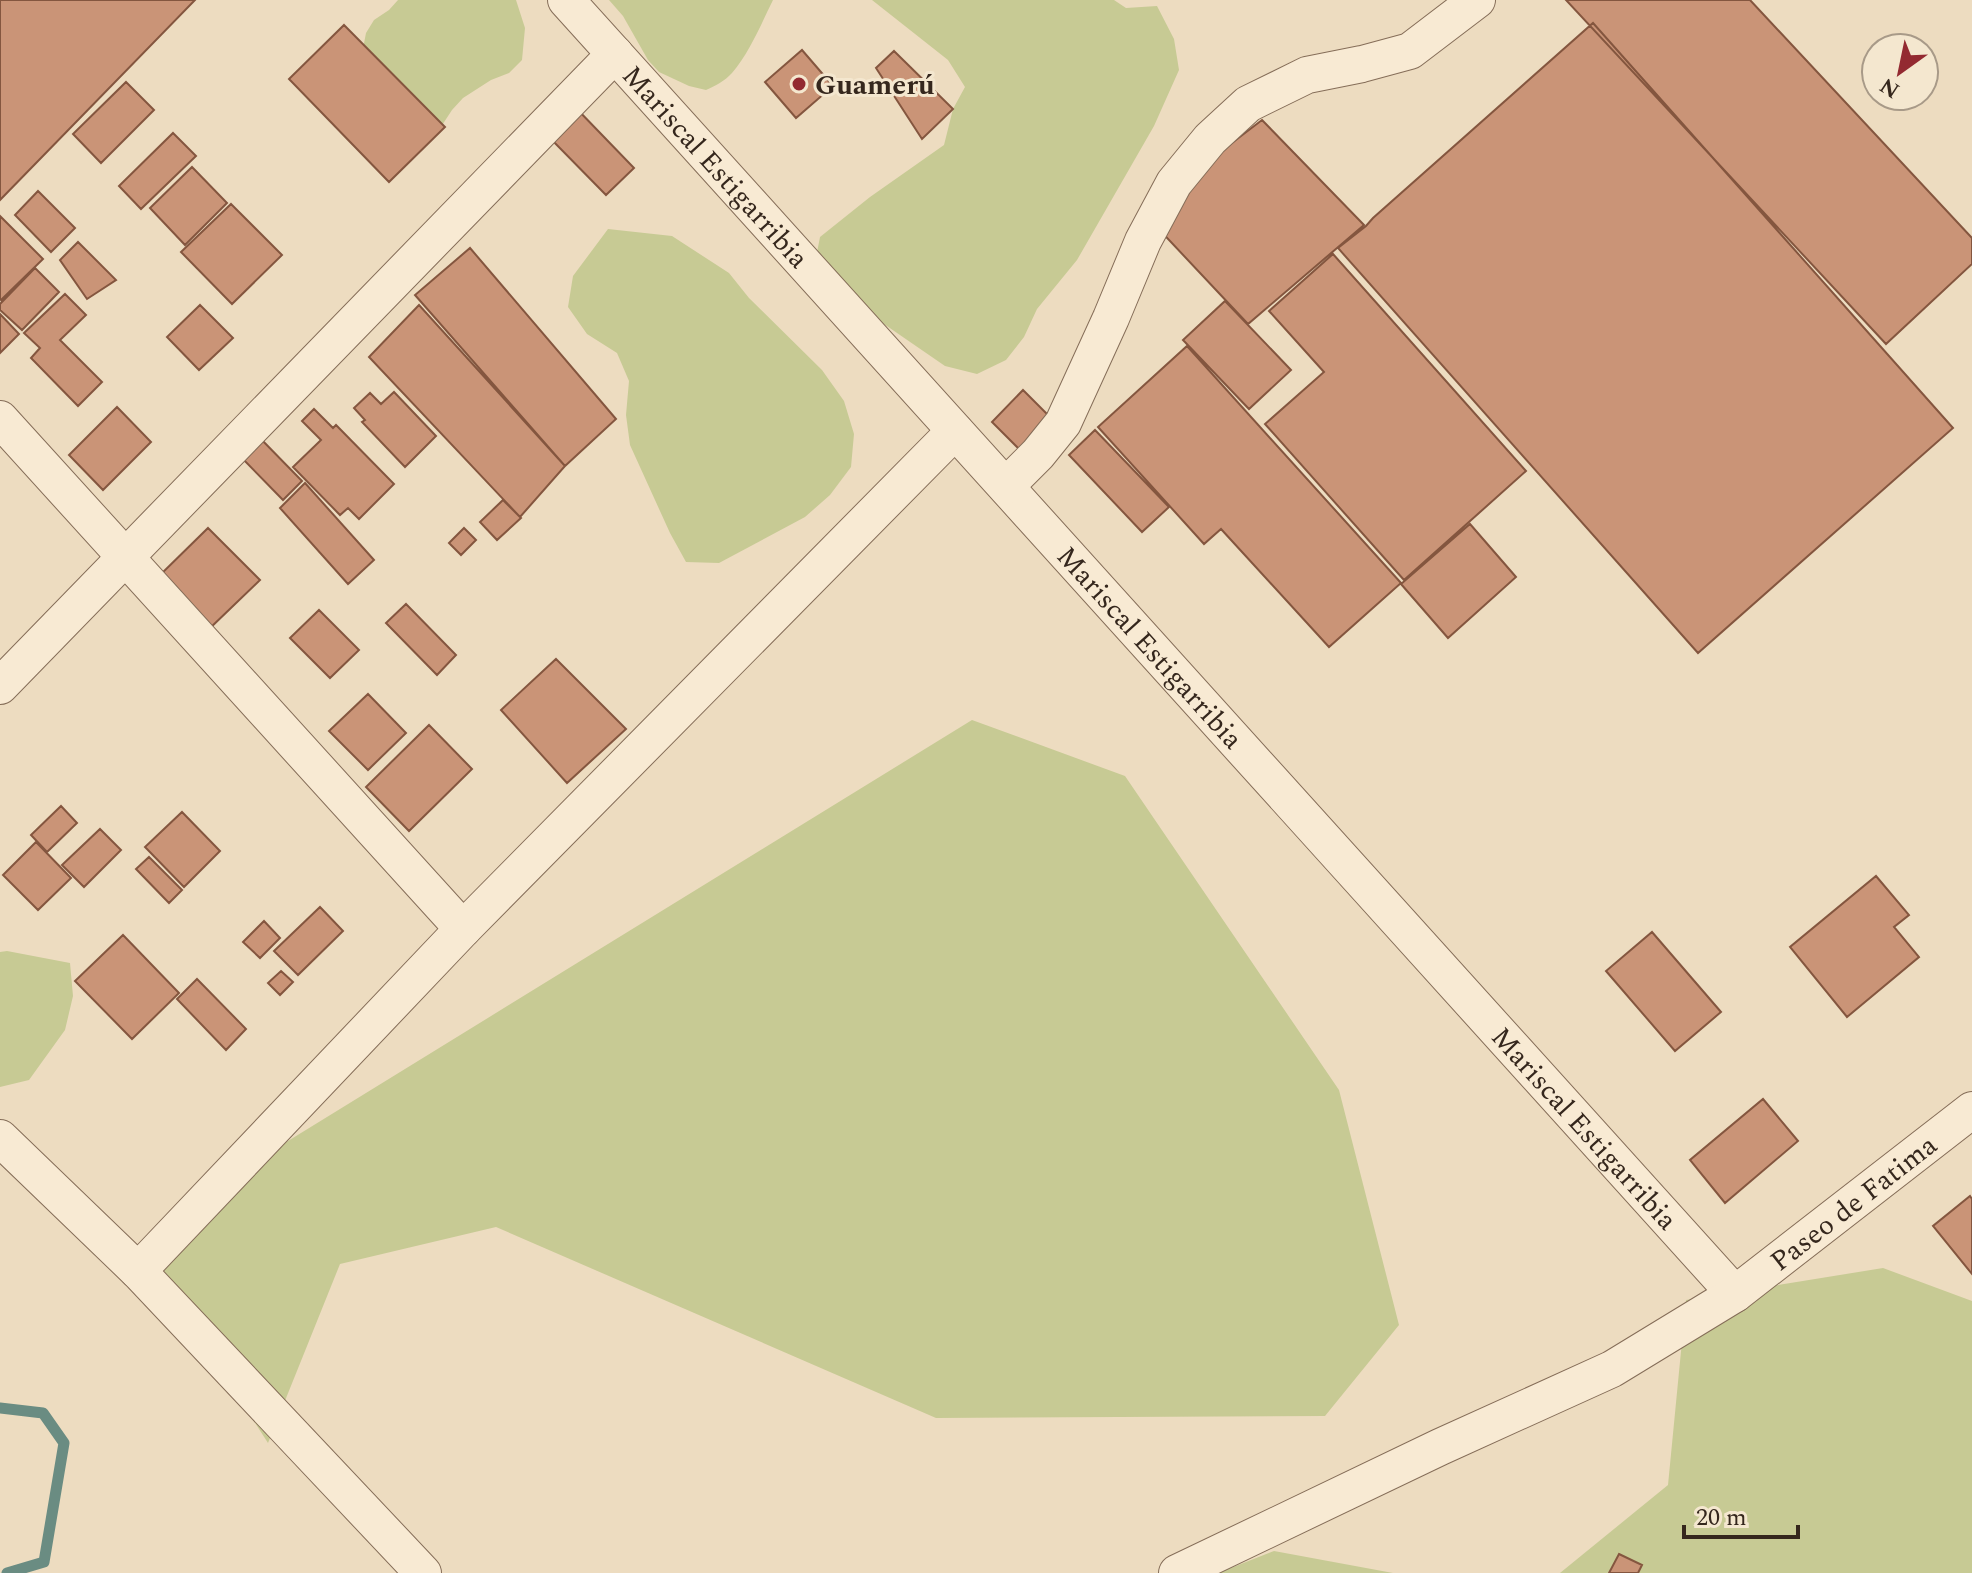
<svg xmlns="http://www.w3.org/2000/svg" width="1972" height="1573" font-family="Spectral,serif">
  <rect width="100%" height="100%" fill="#eddcc0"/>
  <path fill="#c7ca94" d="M398,0H516L525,28L522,60L509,73L491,80L463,98L452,110L433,139L419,149L360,64L366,33L374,20L389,10Z
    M609,0H773C761,24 750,52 732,73C725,81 715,86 706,90L689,86L659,72L648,60L623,16Z
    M872,0H1114L1126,8L1157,6L1174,39L1179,70L1154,126L1077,260L1037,309L1024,337L1006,360L977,374L945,366L836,291L814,268L820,237L870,197L944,145L953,109L965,87L948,60Z
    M608,229L672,236L729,273L749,298L822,370L844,401L854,434L851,467L830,495L805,517L719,563L686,562L670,533L630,445L626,415L629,381L617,353L587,334L568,307L573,276Z
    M972,720L1125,776L1339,1090L1399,1325L1325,1416L936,1418L496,1227L340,1264L268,1443L155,1268L275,1149Z
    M7,951L70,963L73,996L65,1030L29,1080L0,1087V952Z
    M1883,1268L1972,1301V1573H1560L1668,1485L1686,1300Z
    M1274,1551L1393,1573H1218Z"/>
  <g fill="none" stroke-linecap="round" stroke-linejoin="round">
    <path stroke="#6a8c82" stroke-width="11" d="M0,1408L43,1413L64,1443L44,1562L7,1573"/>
  </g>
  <path fill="#ca9477" stroke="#84563f" stroke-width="2" d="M0,0H195L0,200Z
    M1566,0H1750L1972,238V264L1886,344Z
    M1593,23L1953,428L1698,653L1338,248L1366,226L1373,218Z
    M344,25L445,127L389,182L289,79Z
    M802,50L833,86L796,118L765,82Z
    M894,51L953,109L922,139L876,68Z
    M126,82L154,110L101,163L73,134Z
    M575,107L634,168L606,195L547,135Z
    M1262,120L1364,225L1248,324L1154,224L1203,165Z
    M173,133L196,156L141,209L119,186Z
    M192,167L227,203L185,245L150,208Z
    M38,191L75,228L51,252L15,215Z
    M231,204L282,255L232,304L181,252Z
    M0,216L43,259L1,300L0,299Z
    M78,242L116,280L87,299L60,260Z
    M470,248L616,419L565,466L415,295Z
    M1333,254L1526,471L1404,580L1265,424L1324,372L1269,311Z
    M35,268L59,292L22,330L0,310V304Z
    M65,294L86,315L60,340L102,382L78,406L31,358L40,348L24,333Z
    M1225,301L1291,370L1249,409L1183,340Z
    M200,305L233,338L199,370L167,337Z
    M419,305L565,466L520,517L369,357Z
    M0,314L19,334L0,353Z
    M1187,346L1401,583L1329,647L1221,529L1204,544L1098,427Z
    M1023,390L1057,424L1026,456L992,422Z
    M394,392L436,436L405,467L362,422L365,420L354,408L370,393L381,404Z
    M117,407L151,442L103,490L69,455Z
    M314,409L333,428L336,425L394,484L359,519L348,508L340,515L293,467L321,440L302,421Z
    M1095,430L1169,507L1142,532L1069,455Z
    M258,436L302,481L283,500L239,455Z
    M305,483L374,560L348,584L280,508Z
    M503,500L521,518L497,540L480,522Z
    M1470,524L1516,577L1448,638L1401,584Z
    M208,528L260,580L208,630L157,578Z
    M464,528L476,540L461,555L449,543Z
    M406,604L456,655L437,675L386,623Z
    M319,610L359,650L330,678L290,638Z
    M556,659L626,729L567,783L501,710Z
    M368,694L406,733L368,770L329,731Z
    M429,725L472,769L409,831L366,787Z
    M61,806L77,823L47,852L31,835Z
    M182,812L220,851L184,887L145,847Z
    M100,829L121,850L84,887L62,865Z
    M36,842L71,878L38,910L3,875Z
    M149,857L182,890L169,903L136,869Z
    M1876,876L1909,915L1894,927L1919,957L1847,1017L1790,947Z
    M320,907L343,931L298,975L274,951Z
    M264,921L280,938L260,958L243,942Z
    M1652,932L1721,1012L1675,1051L1606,971Z
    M123,935L179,993L132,1039L75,981Z
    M281,971L293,982L280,995L268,983Z
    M197,979L246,1029L226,1050L177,999Z
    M1763,1099L1798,1141L1725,1203L1690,1160Z
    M1970,1196L1972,1199V1274L1933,1226Z
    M1619,1554L1642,1565L1638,1573H1609Z"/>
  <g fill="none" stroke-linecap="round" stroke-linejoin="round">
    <g stroke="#856d58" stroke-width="38">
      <g id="minor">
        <path id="s1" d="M566,0L1735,1294"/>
        <path d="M0,419L463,929"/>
        <path d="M1006,486L1038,454L1063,423L1111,318L1143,241L1174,183L1210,139L1248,104L1307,75L1362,64L1410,51L1477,0"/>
        <path d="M0,686L615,54"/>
        <path d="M0,1138L138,1271L423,1573"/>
        <path d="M138,1271L463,929L955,431"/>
        <path id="s2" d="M1177,1573L1440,1447L1612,1369L1735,1294L1972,1110"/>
      </g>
    </g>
    <use href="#minor" stroke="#f8ead3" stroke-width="36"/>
  </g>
  <circle fill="#932a31" stroke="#f4e7cf" stroke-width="3" cx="799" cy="84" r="8"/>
  <g text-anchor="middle" stroke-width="6" stroke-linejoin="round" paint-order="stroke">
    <g font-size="28" font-weight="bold" fill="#35271d" stroke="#f4e7cf" text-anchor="start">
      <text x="815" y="94">Guamerú</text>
    </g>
    <g font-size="28" fill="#35271d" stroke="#f4e7cf">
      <text dy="10" stroke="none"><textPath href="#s1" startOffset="224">Mariscal Estigarribia</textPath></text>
      <text dy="10" stroke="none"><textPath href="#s1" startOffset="872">Mariscal Estigarribia</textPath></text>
      <text dy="10" stroke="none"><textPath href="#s1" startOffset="1520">Mariscal Estigarribia</textPath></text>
      <text dy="10" stroke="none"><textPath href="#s2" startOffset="774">Paseo de Fatima</textPath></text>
    </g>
  </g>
  <g transform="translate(1900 72) rotate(213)"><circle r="38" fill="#f4e7cf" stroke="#a89a88" stroke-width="2"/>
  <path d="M0-6L14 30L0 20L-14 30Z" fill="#932a31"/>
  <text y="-12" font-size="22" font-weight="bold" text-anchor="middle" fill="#35271d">N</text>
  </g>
  <path d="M1684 1525v12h114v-12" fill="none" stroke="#35271d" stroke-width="4"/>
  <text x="1696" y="1525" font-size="24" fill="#35271d" stroke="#f4e7cf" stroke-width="6" paint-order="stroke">20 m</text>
</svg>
